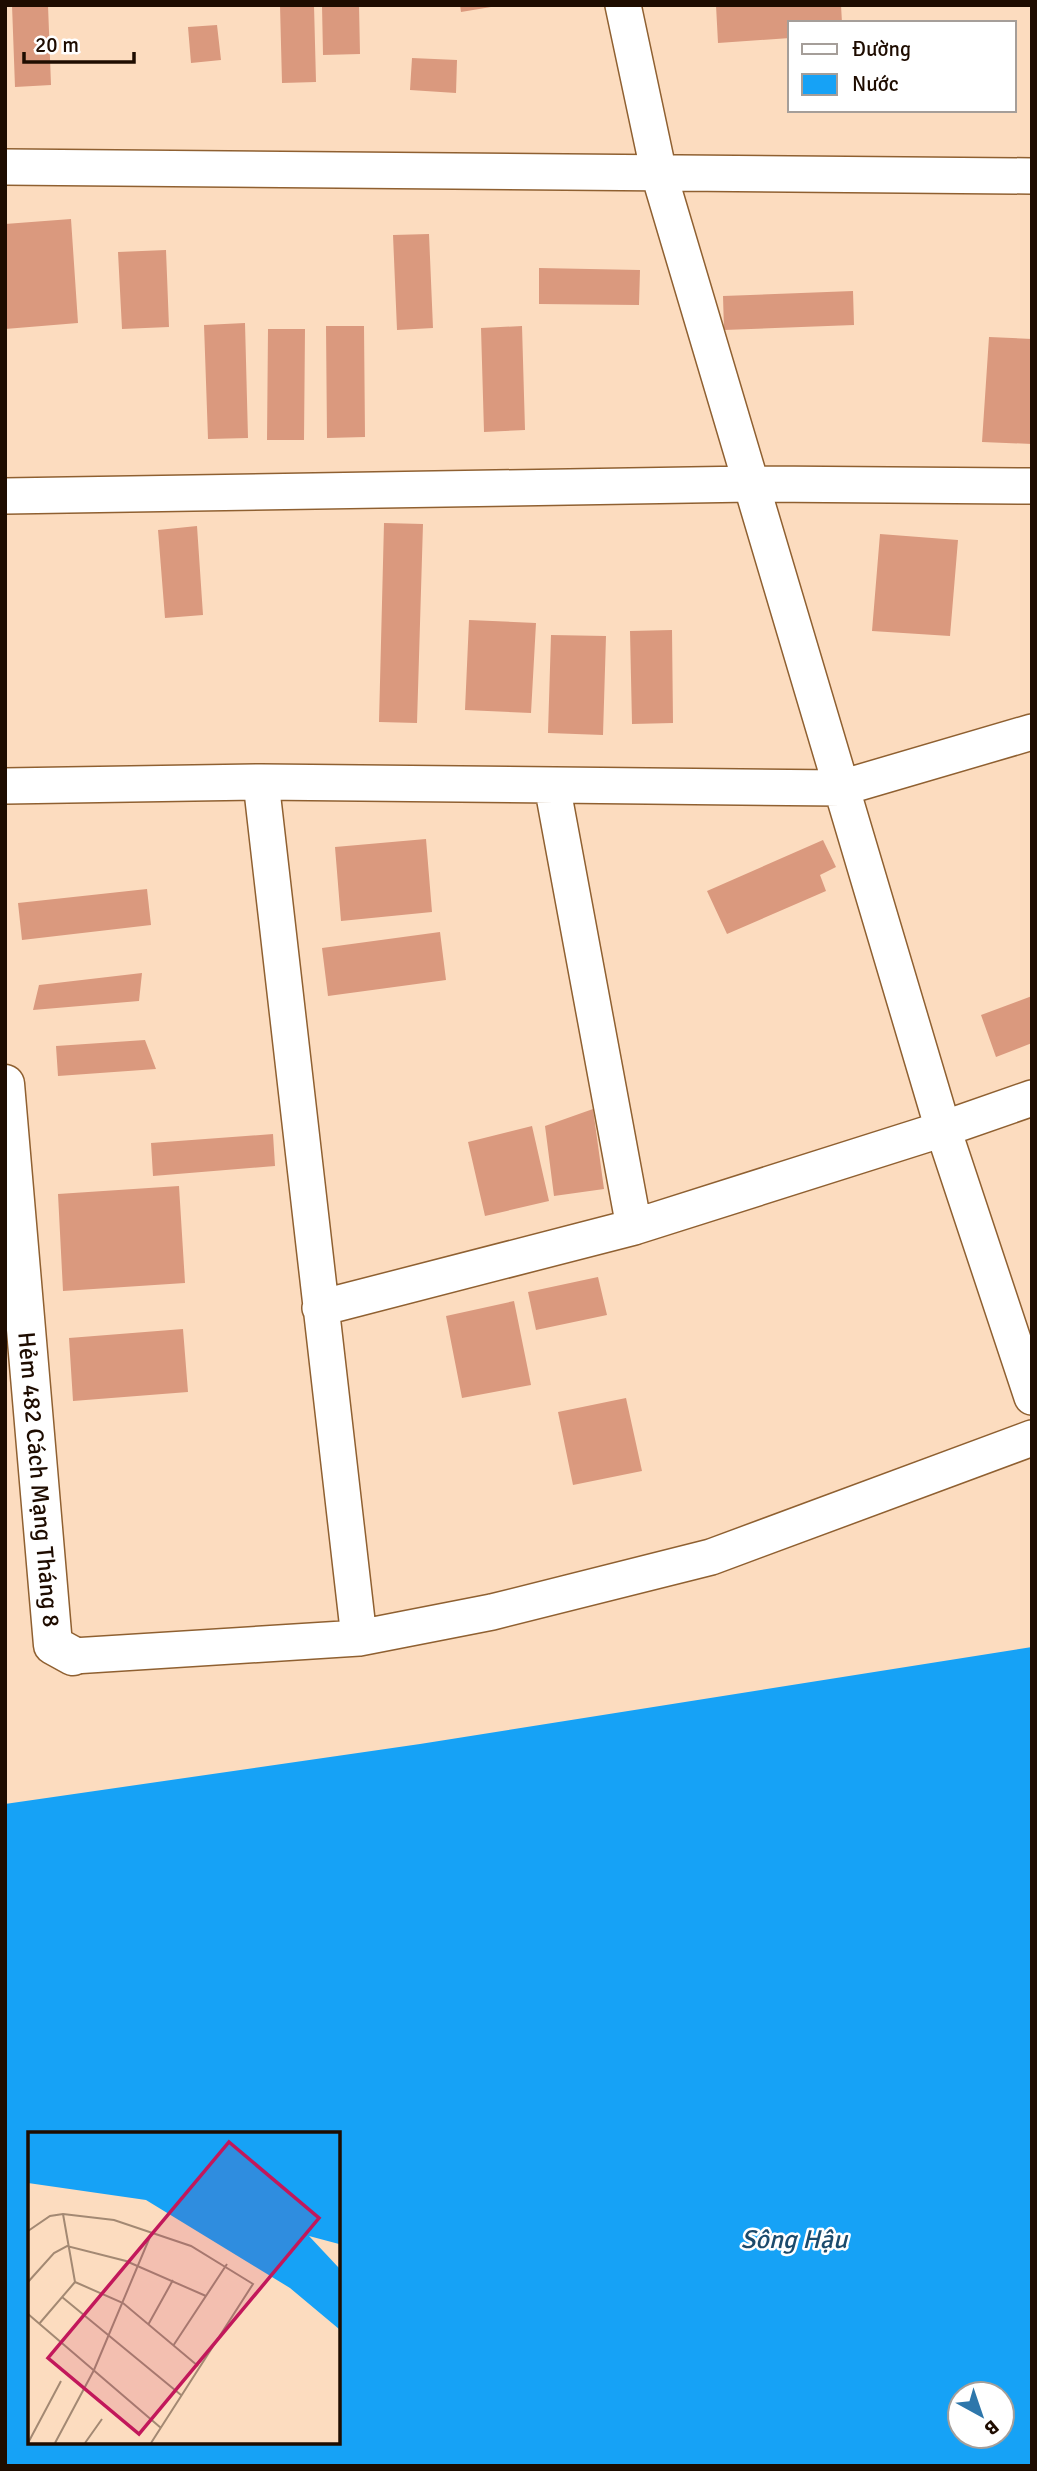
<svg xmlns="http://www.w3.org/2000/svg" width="1037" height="2471" font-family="Signika,sans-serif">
  <rect width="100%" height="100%" fill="#fcdcbf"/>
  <path fill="#16a2f6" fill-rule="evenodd" d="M1032,1647V2466H5V1804L420,1744ZM30,2133H338V2441H30ZM960,2394H1002V2436H960Z"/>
  <path fill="#da997e" d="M12,5H48L51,85L15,87Z
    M280,5H314L316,82L282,83Z
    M322,5H359L360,54L323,55Z
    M460,5H491V7L461,12Z
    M716,5H841L842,23H790V38L718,43Z
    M217,25L221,60L191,63L188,27Z
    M412,58L457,60L456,93L410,90Z
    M71,219L78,323L5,329V224Z
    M429,234L433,328L397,330L393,235Z
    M166,250L169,327L122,329L118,252Z
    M539,268L640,270L639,305L539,304Z
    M853,291L854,325L724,330L723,296Z
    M245,323L248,438L208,439L204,325Z
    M326,326H364L365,437L327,438Z
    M522,326L525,430L484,432L481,328Z
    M268,329H305L304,440H267Z
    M989,337L1032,339V444L982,442Z
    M384,523L423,524L417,723L379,722Z
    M197,526L203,615L165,618L158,530Z
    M880,534L958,540L950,636L872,631Z
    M469,620L536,623L531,713L465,710Z
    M672,630L673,723L632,724L630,631Z
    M551,635L606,636L603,735L548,733Z
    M426,839L432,912L341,921L335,847Z
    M823,840L836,867L820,875L826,891L727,934L707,891Z
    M147,889L151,925L22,940L18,903Z
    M440,932L446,980L328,996L322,948Z
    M142,973L139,1001L33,1010L39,985Z
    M1032,996V1043L996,1057L981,1015Z
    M145,1040L156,1069L58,1076L56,1046Z
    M593,1109L604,1189L554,1196L545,1126Z
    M532,1126L549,1201L485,1216L468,1142Z
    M273,1134L275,1166L153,1176L151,1143Z
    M179,1186L185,1283L63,1291L58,1194Z
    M598,1277L607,1315L536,1330L528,1292Z
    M514,1301L531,1385L462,1398L446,1316Z
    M183,1329L188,1392L73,1401L69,1338Z
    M626,1398L642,1471L573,1485L558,1412Z"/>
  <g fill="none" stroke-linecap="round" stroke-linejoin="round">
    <g stroke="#8f6031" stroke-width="38">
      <path id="minor" d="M623,5L659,174L943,1129L1032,1397
        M5,167L1032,176
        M5,496L751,484L1032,486
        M261,782L359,1638
        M552,785L634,1227
        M5,786L261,782L841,788L1032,732
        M320,1308L634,1227L943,1129L1032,1098
        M73,1656L359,1638L492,1612L711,1557L1032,1438"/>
    </g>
    <g stroke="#8f6031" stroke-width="41">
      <g id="tertiary">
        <path id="s1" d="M5,1084L53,1645L73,1656"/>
      </g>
    </g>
    <use href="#minor" stroke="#fff" stroke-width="35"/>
    <use href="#tertiary" stroke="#fff" stroke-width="38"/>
  </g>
  <g text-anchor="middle" stroke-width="5" stroke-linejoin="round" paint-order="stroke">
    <g font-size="24" fill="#1e0c00" stroke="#fff">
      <text dy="8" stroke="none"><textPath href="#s1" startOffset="397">Hẻm 482 Cách Mạng Tháng 8</textPath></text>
    </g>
    <g font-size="26" font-style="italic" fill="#1b4b6d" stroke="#fff">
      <text x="794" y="2248">Sông Hậu</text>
    </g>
  </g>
  <g transform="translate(28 2132)">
    <rect width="312" height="312" fill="#fcdcbf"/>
    <path d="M0,1H311V112L281,104L311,136V197L262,156L118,68L0,51Z" fill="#16a2f6"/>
    <path fill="none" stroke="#a38973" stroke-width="2" d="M35,82L47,150L95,171L170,234M0,99L22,84L35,82L86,88L163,114L225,152L123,311M0,150L26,121L39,114L98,129L178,164M34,165L153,263M0,182L133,296M11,192L47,150M120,193L145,148M145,214L199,132M0,311L33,249M27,311L66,238L124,100M57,311L74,287"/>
    <path fill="#c2185b" fill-opacity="0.15" stroke="#c2185b" stroke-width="3.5" d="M201,10L291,86L111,302L20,226Z"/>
    <rect width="312" height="312" fill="none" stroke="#1e0c00" stroke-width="3.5"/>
  </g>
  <rect width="1037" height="2471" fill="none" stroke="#1e0c00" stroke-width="14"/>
  <rect x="788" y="21" width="228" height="91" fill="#ffffff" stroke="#a59e99" stroke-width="2"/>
  <rect x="802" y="44" width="35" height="10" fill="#ffffff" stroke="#a59e99" stroke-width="2"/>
  <text x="852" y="56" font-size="21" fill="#1e0c00">Đường</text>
  <rect x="802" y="74" width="35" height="21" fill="#16a2f6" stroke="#a59e99" stroke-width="2"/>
  <text x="852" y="91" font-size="21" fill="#1e0c00">Nước</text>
  <g transform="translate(981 2415) rotate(140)"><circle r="33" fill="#ffffff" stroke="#a59e99" stroke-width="2"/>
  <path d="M0-5L12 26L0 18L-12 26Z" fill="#2e77ab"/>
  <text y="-10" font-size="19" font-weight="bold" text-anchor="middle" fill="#1e0c00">B</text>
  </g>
  <path d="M24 52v10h110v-10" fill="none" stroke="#1e0c00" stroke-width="3.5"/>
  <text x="35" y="52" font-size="21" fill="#1e0c00" stroke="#ffffff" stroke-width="5" paint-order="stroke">20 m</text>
</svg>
